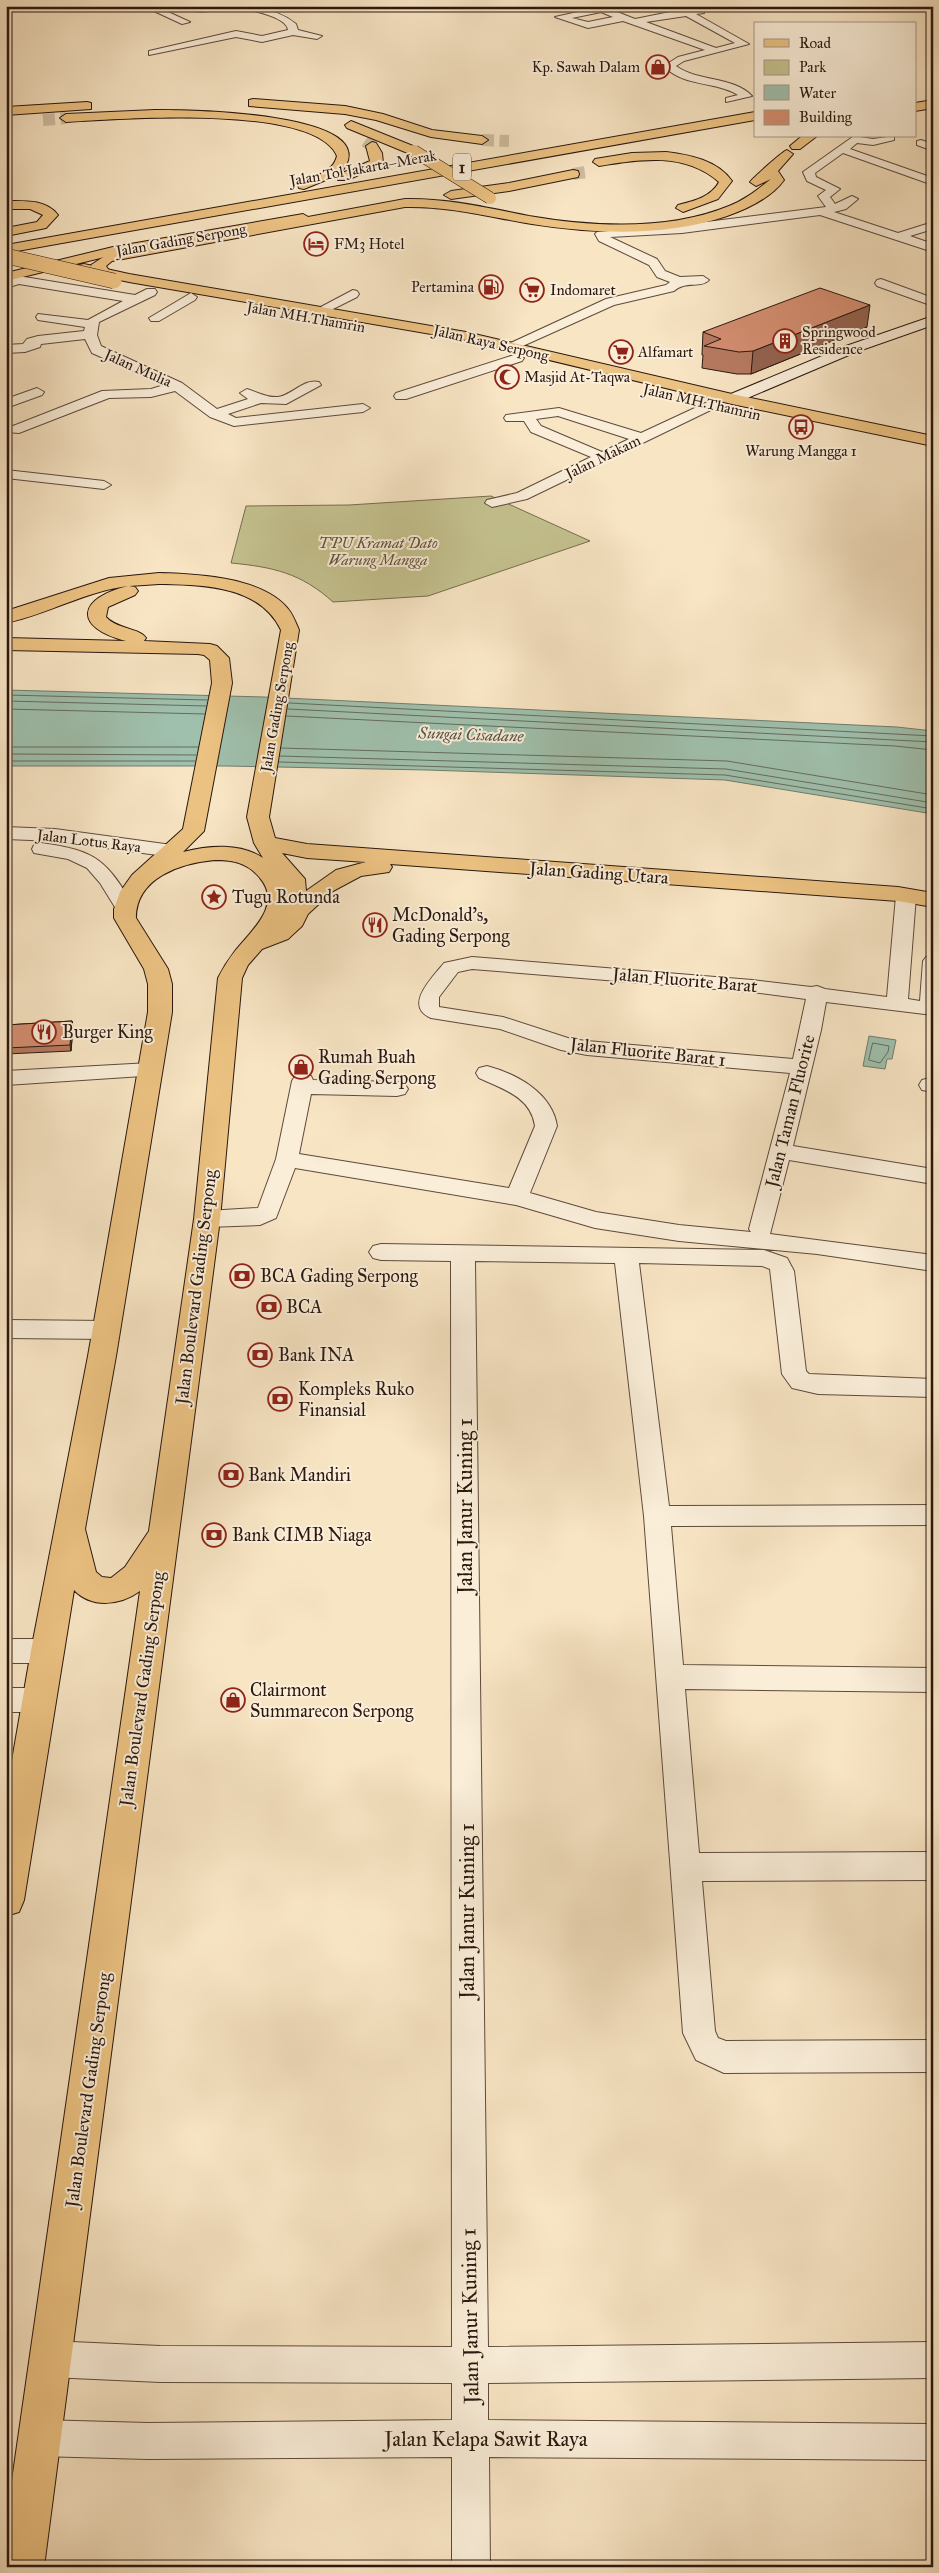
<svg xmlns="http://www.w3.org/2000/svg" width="939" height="2573" font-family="'IM FELL Great Primer',serif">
  <rect width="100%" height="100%" fill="#f8e5c4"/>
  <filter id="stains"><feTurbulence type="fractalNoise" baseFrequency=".004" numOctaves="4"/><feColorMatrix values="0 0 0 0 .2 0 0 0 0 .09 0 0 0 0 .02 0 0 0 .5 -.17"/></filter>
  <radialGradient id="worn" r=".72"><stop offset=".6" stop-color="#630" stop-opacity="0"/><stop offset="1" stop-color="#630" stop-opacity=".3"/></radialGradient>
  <path fill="#c4c28f" stroke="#776c4f" d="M491,496L590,541L428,596L333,602C301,573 273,567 231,563L246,506L349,505Z"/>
  <path fill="#9fc0ad" stroke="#707c6e" d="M6,690L264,697L897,727L933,731V814L725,780L427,770L227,766H6Z
    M869,1036L896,1040L892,1059H887L885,1069L863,1066Z"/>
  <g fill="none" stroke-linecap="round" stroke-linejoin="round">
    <path stroke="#646c5e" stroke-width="1" d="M6,695L207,700
      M6,701L206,706
      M289,703L933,736
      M6,709L205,714
      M288,709L933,742
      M286,716L895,746L933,750
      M6,747H198
      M281,748L727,761L933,795
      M6,754L196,755
      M280,756L726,769L933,803
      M6,761H195
      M279,762L725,775L933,809
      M873,1043L889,1046L888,1052L880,1063L869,1060Z"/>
    <path stroke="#cfbca0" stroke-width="12" stroke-dasharray="12 5.5" stroke-linecap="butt" d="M43,120L66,118
      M482,140L509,141
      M365,141L372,146
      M573,174L587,172"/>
    <g stroke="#5e4a3c" stroke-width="2">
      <path id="street" d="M143,6H155L190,22L182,24Z
        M183,6C219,6 267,0 296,24L298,30L322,36L317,39L293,35L262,42L236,37L149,55V51L236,31L262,36L288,30C287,16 245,8 232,8C216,8 198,17 183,6Z
        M588,6H612V10L635,19L685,9H704V13L696,14L749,44L684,61L676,66C698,82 733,76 752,96L726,102V98L738,95C716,81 683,87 664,66L678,57L705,50L623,21L588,28L555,17L591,9ZM601,12L613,17L588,22L572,18ZM686,16L735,43L716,48L646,22Z
        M854,136L873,139L894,136V140L873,145L857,143L850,149L933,178V185L843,153L815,173L816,177L840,189L830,197L835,204L852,196L858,199L846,209L834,212L898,233L933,222V229L910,236L933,244V252L820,215L682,233L610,237L657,259L665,271L680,277L703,276L709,280C700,289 686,280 674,291L614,305L516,349L511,350L504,346L606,299L666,285L670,282L657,277L649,265L599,241L595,234L597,232L682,225L826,207L818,196L826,190L807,181L803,172Z
        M921,140L933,144V151L917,145V141Z
        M18,276L135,295L147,289H155L157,292L155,295L99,322L97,335L101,346L182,383L217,409L248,399L240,393L247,389C257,392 267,398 278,397C292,395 304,378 319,382L321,385L286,404L261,403L228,414L236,418L363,404L370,408L363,412L234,426L210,417L175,391L151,397L109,398L19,433L6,432V424L13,426L102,391L151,389L164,385L92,353L85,339L41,344L40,347L25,352L6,353V345L23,344L27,339L38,336L84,331L85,327L38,320L36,317L38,314L88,320L123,301L19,284L6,288V280Z
        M881,279L933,298V306L877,286L875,283L877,280Z
        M353,290L357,291L359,294L357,297L327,312H319L317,309Z
        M191,293L197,297L195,300L159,321H151L149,318Z
        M517,354L524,358L522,361L406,399H396L394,396L396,393Z
        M37,388L44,392L42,395L6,408V399Z
        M712,400L719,404L717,407L527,499L492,507L485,503L487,500L517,493L591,457L531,432L524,421H506L504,418L506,415L559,408L641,433ZM558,416L629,439L602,452L541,426L536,419Z
        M6,470L104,481L111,485L104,489L6,478Z
        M6,827L55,829L172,845L179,847L181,851L179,855L172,857L55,841L6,839Z
        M41,843C98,851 106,860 135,908L132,912H118L100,883L87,868L68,859L34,853L32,849L34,845Z
        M906,890L913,892L916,896L908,999L920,1001L923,961L926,957L933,955V1015L826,1002L821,1030L793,1146L933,1169V1184L789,1160L770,1234L933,1255V1271L817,1254L679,1241L595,1228L516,1205L295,1168L276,1218L260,1225L207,1227L199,1225L196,1219L199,1213L207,1211L258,1208L276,1159L292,1081L295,1076L303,1074L311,1076L313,1080L397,1082L405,1084L408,1089L405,1094L397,1096L311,1094L299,1154L509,1188L535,1126C531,1097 503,1089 479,1078L476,1073L479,1068L487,1066C517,1074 552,1093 557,1126L530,1193L596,1212L679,1225L751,1232L749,1229L790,1073L587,1055L561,1050L500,1029L431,1018C403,1006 432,978 444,963L472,957L752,980L811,987L817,986L825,989L887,997L896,896L899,892ZM472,969L752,992L806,999L793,1059L587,1041L571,1039L503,1017L439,1007V997L458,972Z
        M150,1063L158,1065L161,1070L158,1075L6,1085V1071Z
        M930,1078H933V1092L922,1090L919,1085L922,1080Z
        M381,1244L764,1250L787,1258L794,1271L806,1371L809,1374L933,1379V1397L818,1394L792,1388L782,1374L770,1269L762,1266L639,1263L669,1506L933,1505V1525L671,1526L683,1665L933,1668V1692L685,1689L699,1853L933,1852V1880L702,1881L715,2031L718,2038L726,2041L933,2040V2072L724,2073L696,2060L683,2033L644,1516L615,1263L475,1261L488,2347L933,2342V2378L488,2383V2420L933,2424V2460L489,2457L490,2567H452V2457L148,2459L39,2456L26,2451L21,2438L26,2425L39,2420L148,2423L452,2420V2383L160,2382L50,2377L37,2372L32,2359L37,2346L50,2341L160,2346L452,2347L451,1261L381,1260L373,1258L369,1252L373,1246Z
        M6,1320L107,1321L116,1324L119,1330L116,1336L107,1339L6,1338Z
        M6,1639H47L57,1643L61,1651L57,1659L47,1663H6Z
        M6,1688H38L48,1691L52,1700L48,1709L38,1712H6Z"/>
    </g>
    <g stroke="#2a170f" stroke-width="2">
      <path id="secondary" d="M933,316V325L856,352L738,402H726L724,399L726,396L846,346Z"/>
    </g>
    <g stroke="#2a170f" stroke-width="2">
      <path id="primary" d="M6,201C24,201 46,199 58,215L46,228L6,236V228L37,222L43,215L30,209H6Z
        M303,214L310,218L308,221L113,255L6,281V273L113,247Z
        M84,264L129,274L466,332L732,394L933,436V446L732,404L466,340L129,282L79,271L77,268L79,265Z
        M159,573C197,574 264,577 289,610C293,615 296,623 299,630L269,817L275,838L307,844L898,887L933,893V907L898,901L390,864L392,867L389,872L361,876L333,891L308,914L302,926L288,939L262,949L248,965L242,978L220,1219L44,2567H6V2522L140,1591C121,1605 92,1609 74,1590L24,1900L19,1912L6,1916V1795L31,1651L88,1356L148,1012V984L144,969L114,918V909L120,892L132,875L183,829L212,683L210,660L204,655L198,654L6,650V638L126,641C72,627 78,598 128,586C86,591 48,614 6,623V611L109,578ZM159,584C203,585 259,585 281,630L247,817L254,843L263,858C241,843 209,845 183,852L204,831L232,683L229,658L217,646L210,644L144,641L146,638C140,628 116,629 106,617L108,607L135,595L138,591L135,587L129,586ZM282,853L307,858L366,862L336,870L306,891L305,879ZM215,860C233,860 248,863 260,878C283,905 251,931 235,951C228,960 223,968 218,978L194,1219L149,1531L125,1567L111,1578L102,1577L96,1572L85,1529L116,1356L172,1012V984L168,969L136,918C136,878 180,863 215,860Z"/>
    </g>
    <g stroke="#2a170f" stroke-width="2">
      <path id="highway" d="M253,99L345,106L383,114L432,130L482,136L488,140L482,144L431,137L376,120L345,114L249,106V100Z
        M933,100V108L915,111V103Z
        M87,102L91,103V109L6,115V107Z
        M155,110C181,110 394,111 340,174L370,161L366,146L372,142L376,143L382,153L383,163L348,180H338V175L304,189L299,188L298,185L299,182C314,177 333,173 337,156C314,103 116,119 66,122L60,118L66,114Z
        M755,112V120L6,253V245Z
        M351,121L418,148L420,151L418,154H410L347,128L345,125Z
        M802,136H817L800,149H792L790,146Z
        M787,150L793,154L778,171L784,180C772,197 747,209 727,216C665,237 596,234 532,224C489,217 449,206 405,207L112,261L106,266L110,272L103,276L98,275L91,265L108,254L405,199C448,198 488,208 529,216C593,227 668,231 729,206C745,200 758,189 771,179L756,186L750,182C753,178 783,151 787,150Z
        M666,152C690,155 717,160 732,181L718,199L683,212L676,208L678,205C694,201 711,197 719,182C685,152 640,159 599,166L593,162L595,159L632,153Z
        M573,170L578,171L579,174L578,177L509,191L451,199L444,195L451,191L509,183Z"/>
    </g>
    <use href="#street" fill="#faeed9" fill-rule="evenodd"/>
    <use href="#secondary" fill="#faeed9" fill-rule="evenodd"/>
    <use href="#primary" fill="#ecc282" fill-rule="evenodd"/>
    <use href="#highway" fill="#ecc282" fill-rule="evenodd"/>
    <g stroke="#2a170f" stroke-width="16" stroke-linecap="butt">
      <path id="primary-bridge" d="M6,256L114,281"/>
    </g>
    <g stroke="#2a170f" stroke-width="13" stroke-linecap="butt">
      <path id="highway-bridge" d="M414,151L490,198"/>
    </g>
    <use href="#primary-bridge" stroke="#ecc282" stroke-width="15"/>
    <use href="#highway-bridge" stroke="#ecc282" stroke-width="12"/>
  </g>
  <path fill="#b67a61" stroke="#2a170f" d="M867,327L751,374H737L702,368L703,355H702L703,332Z
    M72,1021L73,1027L71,1051L6,1054V1025Z"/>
  <path fill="#94634f" stroke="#2a170f" d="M870,305L867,327L751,374L753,351Z
    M72,1021L73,1027L71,1051L70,1045Z"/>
  <path fill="#d48e71" stroke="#2a170f" d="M820,288L870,305L753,351L739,352L704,346L721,339L703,332Z
    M72,1021L70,1045L6,1048V1025Z"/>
  <defs>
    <g id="shop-ring" transform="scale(1.25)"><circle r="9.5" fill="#faeed9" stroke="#8f2418" stroke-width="1.5"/><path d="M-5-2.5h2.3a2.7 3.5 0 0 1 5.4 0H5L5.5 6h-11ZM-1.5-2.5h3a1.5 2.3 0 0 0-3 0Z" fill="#8f2418"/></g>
    <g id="hotel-ring" transform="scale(1.25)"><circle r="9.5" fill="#faeed9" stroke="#8f2418" stroke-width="1.5"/><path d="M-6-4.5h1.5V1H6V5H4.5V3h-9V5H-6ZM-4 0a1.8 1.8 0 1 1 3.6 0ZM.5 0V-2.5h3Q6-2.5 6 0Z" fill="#8f2418"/></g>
    <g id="fuel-ring" transform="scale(1.25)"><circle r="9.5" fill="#faeed9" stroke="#8f2418" stroke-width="1.5"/><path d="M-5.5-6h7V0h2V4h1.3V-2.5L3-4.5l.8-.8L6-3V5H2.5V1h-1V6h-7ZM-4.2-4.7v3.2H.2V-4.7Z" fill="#8f2418"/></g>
    <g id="supermarket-ring" transform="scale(1.25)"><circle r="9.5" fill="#faeed9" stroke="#8f2418" stroke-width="1.5"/><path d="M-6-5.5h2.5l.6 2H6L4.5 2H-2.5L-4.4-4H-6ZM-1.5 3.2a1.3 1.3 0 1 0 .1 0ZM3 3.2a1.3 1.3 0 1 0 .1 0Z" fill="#8f2418"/></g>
    <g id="building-ring" transform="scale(1.25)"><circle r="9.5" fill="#faeed9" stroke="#8f2418" stroke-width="1.5"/><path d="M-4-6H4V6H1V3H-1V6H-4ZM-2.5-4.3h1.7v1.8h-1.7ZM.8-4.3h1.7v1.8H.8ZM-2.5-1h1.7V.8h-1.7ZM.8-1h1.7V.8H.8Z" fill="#8f2418"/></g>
    <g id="mosque-ring" transform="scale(1.25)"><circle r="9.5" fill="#faeed9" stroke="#8f2418" stroke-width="1.5"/><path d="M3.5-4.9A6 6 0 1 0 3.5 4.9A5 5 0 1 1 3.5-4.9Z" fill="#8f2418"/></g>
    <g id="bus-ring" transform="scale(1.25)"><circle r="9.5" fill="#faeed9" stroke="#8f2418" stroke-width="1.5"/><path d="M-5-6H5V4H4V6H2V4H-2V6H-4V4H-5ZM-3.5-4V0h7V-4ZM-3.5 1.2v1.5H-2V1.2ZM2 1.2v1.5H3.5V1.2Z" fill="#8f2418"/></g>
    <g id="sight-ring" transform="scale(1.25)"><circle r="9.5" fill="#faeed9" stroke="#8f2418" stroke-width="1.5"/><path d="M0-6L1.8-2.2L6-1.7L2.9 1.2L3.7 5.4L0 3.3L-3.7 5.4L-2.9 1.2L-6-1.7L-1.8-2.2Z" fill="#8f2418"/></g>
    <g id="restaurant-ring" transform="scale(1.25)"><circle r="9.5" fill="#faeed9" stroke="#8f2418" stroke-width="1.5"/><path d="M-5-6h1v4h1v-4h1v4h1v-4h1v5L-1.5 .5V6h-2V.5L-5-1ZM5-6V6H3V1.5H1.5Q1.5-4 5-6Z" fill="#8f2418"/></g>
    <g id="bank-ring" transform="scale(1.25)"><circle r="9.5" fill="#faeed9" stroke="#8f2418" stroke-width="1.5"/><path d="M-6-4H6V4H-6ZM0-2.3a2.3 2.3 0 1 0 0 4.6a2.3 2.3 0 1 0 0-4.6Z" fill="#8f2418"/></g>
  </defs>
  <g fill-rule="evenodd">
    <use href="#shop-ring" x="658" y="67"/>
    <use href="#hotel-ring" x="316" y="244"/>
    <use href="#fuel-ring" x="491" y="287"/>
    <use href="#supermarket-ring" x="532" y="290"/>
    <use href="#building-ring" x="785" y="341"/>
    <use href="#supermarket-ring" x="621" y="352"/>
    <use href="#mosque-ring" x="507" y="377"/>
    <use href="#bus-ring" x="801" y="427"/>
    <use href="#sight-ring" x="214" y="897"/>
    <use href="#restaurant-ring" x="375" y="925"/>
    <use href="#restaurant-ring" x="44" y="1032"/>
    <use href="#shop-ring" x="301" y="1067"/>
    <use href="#bank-ring" x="242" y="1276"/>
    <use href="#bank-ring" x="269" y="1307"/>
    <use href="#bank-ring" x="260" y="1355"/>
    <use href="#bank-ring" x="280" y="1399"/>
    <use href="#bank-ring" x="231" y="1475"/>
    <use href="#bank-ring" x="214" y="1535"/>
    <use href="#shop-ring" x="233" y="1700"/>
  </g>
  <g text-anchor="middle" stroke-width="4" stroke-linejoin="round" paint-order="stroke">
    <g font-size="15" fill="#2a170f" stroke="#faeed9" text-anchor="start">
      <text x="640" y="72" text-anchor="end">Kp. Sawah Dalam</text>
      <text x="334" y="249">FM3 Hotel</text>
      <text x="474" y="292" text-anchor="end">Pertamina</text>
      <text x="550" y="295">Indomaret</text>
      <text x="802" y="337">Springwood<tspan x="802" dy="17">Residence</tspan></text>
      <text x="638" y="357">Alfamart</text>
      <text x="524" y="382">Masjid At-Taqwa</text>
      <text x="801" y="456" text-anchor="middle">Warung Mangga 1</text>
    </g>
    <g font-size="15" fill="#2a170f" stroke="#faeed9">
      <text transform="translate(363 168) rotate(-10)" y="5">Jalan Tol Jakarta–Merak</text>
      <text transform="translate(181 240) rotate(-10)" y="5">Jalan Gading Serpong</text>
      <text transform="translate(306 317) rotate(10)" y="5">Jalan MH.Thamrin</text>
      <text transform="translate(491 343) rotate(13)" y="5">Jalan Raya Serpong</text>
      <text transform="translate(138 368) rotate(24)" y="5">Jalan Mulia</text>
      <text transform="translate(702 402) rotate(13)" y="5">Jalan MH.Thamrin</text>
      <text transform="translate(603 457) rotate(-26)" y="5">Jalan Makam</text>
      <text transform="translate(277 707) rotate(-80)" y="5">Jalan Gading Serpong</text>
      <text transform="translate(89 841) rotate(7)" y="5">Jalan Lotus Raya</text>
    </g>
    <g font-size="15" font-style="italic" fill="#60533c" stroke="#faeed9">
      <text x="378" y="548">TPU Kramat Dato<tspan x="378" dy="17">Warung Mangga</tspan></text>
    </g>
    <rect fill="#faeed9" stroke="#68584c" stroke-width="1" x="453" y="153.5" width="18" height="27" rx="4"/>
    <g font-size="16" font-weight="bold" fill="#2a170f">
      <text x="462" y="173">1</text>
    </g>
    <g font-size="16" font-style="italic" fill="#535246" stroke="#faeed9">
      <text transform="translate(471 734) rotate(2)" y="6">Sungai Cisadane</text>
    </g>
    <g font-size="18" fill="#2a170f" stroke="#faeed9">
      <text transform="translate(599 873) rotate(4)" y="6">Jalan Gading Utara</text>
      <text transform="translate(685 980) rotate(5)" y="6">Jalan Fluorite Barat</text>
      <text transform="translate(648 1052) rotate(6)" y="6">Jalan Fluorite Barat 1</text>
      <text transform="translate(790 1111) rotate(-76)" y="6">Jalan Taman Fluorite</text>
      <text transform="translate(196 1287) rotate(-83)" y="6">Jalan Boulevard Gading Serpong</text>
      <text transform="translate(142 1689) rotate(-82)" y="6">Jalan Boulevard Gading Serpong</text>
      <text transform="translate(88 2090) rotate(-82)" y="6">Jalan Boulevard Gading Serpong</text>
    </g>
    <g font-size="18" fill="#2a170f" stroke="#faeed9" text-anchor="start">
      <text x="232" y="903">Tugu Rotunda</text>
      <text x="392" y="921">McDonald's,<tspan x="392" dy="21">Gading Serpong</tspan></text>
      <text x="62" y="1038">Burger King</text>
      <text x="318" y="1063">Rumah Buah<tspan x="318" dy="21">Gading Serpong</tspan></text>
      <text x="260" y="1282">BCA Gading Serpong</text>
      <text x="286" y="1313">BCA</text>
      <text x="278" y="1361">Bank INA</text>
      <text x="298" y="1395">Kompleks Ruko<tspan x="298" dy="21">Finansial</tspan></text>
      <text x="248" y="1481">Bank Mandiri</text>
      <text x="232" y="1541">Bank CIMB Niaga</text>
      <text x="250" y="1696">Clairmont<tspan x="250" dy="21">Summarecon Serpong</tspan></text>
    </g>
    <g font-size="21" fill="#2a170f" stroke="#faeed9">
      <text transform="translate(465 1506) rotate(-90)" y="7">Jalan Janur Kuning 1</text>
      <text transform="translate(467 1911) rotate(-90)" y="7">Jalan Janur Kuning 1</text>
      <text transform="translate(470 2316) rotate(-91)" y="7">Jalan Janur Kuning 1</text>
      <text x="486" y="2446">Jalan Kelapa Sawit Raya</text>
    </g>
  </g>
  <rect width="939" height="2573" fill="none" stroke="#f8e5c4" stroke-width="25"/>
  <rect x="8" y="8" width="924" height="2558" fill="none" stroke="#2a170f" stroke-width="2.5"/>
  <rect x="12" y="12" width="914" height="2548" fill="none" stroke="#2a170f"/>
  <rect x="754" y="22" width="162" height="115" fill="#faeed9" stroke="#a79888"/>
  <rect x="764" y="39" width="25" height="8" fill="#ecc282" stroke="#a79888"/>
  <text x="799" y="48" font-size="15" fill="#2a170f">Road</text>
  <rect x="764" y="60" width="25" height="15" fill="#c4c28f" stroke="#a79888"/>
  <text x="799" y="72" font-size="15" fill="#2a170f">Park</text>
  <rect x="764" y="85" width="25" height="15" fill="#9fc0ad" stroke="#a79888"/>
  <text x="799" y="98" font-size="15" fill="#2a170f">Water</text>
  <rect x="764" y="110" width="25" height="15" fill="#d48e71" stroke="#a79888"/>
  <text x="799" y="122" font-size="15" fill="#2a170f">Building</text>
  <rect width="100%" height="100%" filter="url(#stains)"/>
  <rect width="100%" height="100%" fill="url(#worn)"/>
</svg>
